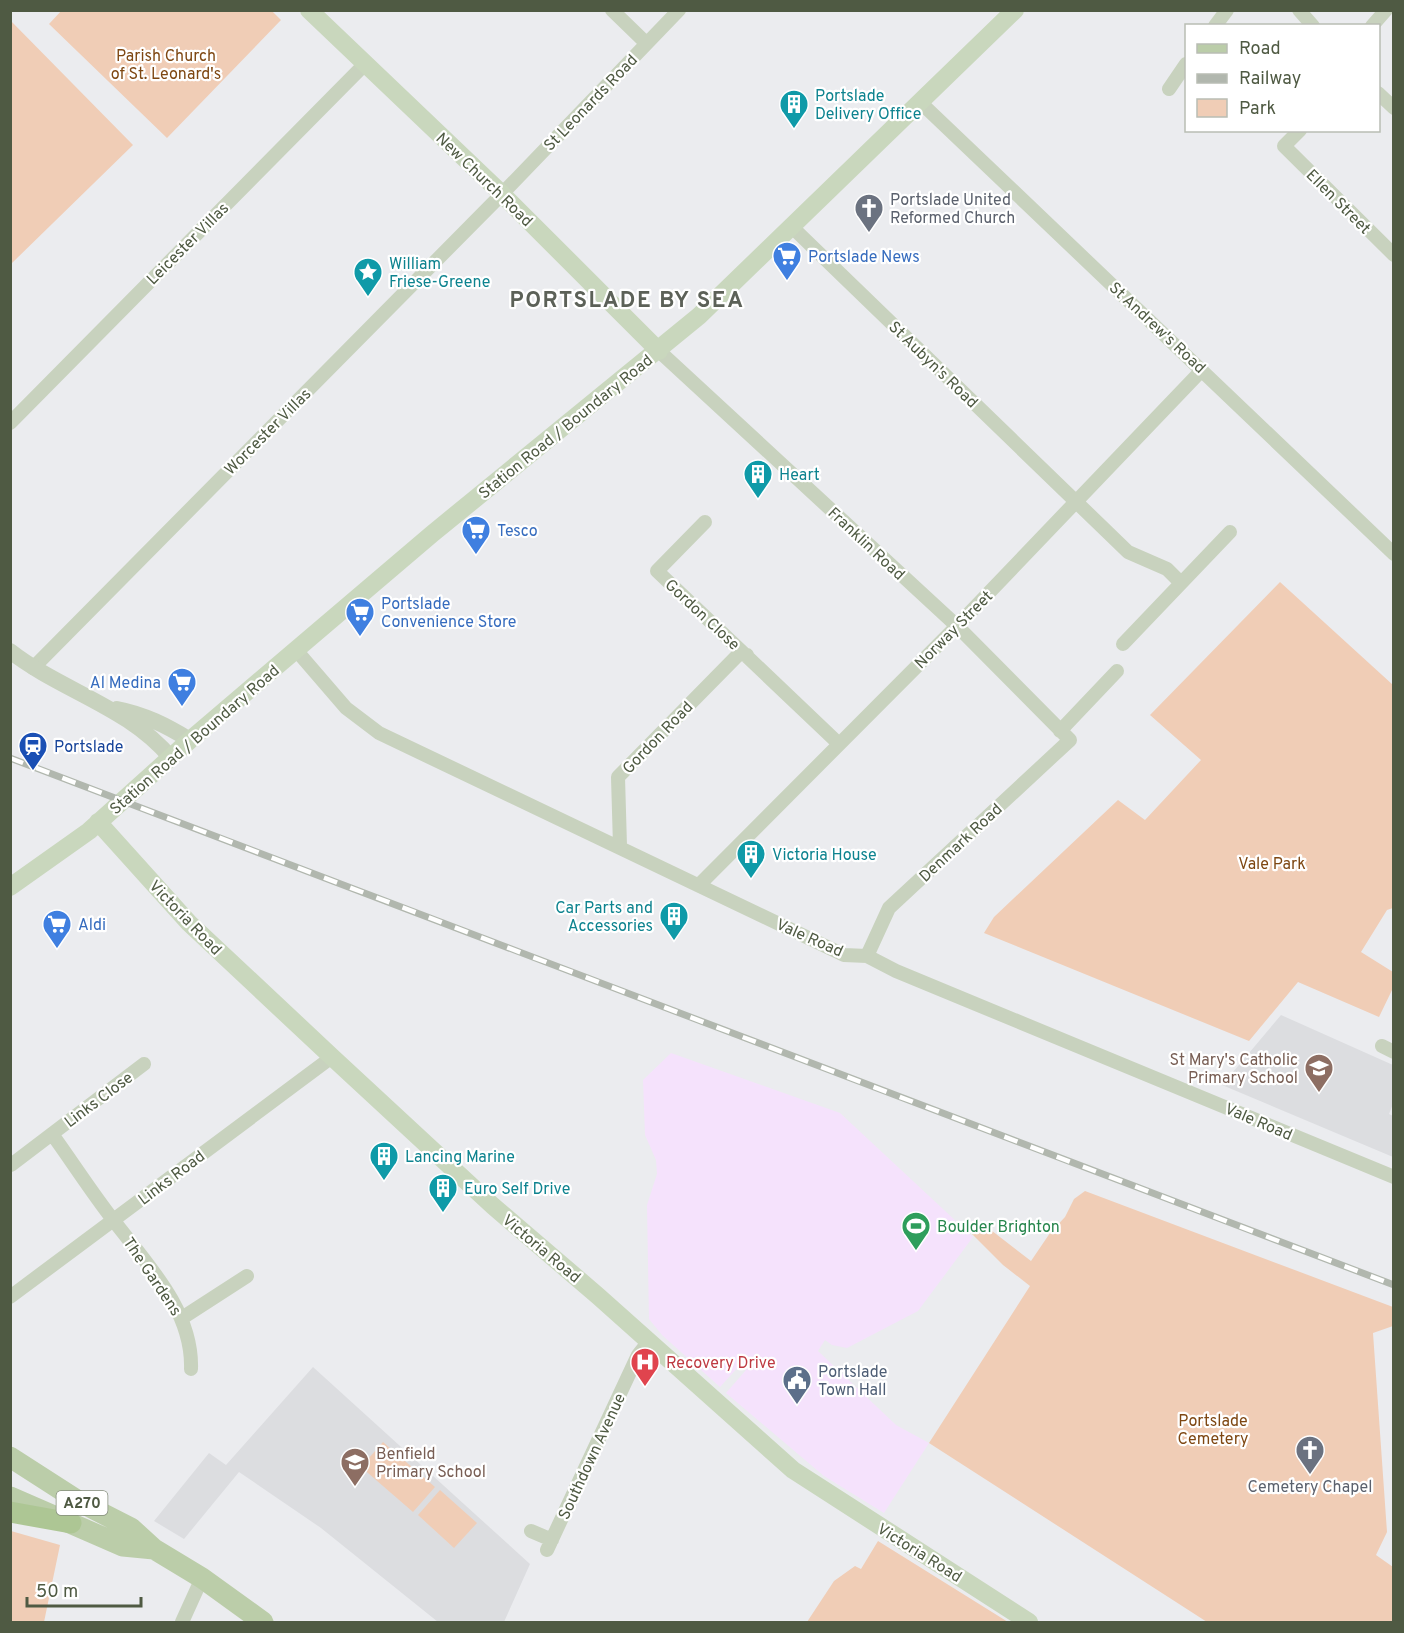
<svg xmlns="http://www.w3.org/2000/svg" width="1404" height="1633" font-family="Overpass,sans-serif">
  <rect width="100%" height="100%" fill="#ebecef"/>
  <path fill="#f5e2fc" d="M671,1053L840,1113L973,1237L918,1311L847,1348L832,1345L825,1340L818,1351L896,1425L929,1443L884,1513L824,1476L726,1393L746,1370L740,1365L720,1387L662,1335L649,1319L647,1205L657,1174L656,1160L645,1135L643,1080Z"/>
  <path fill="#dcdde0" d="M1281,1015L1393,1065V1104L1389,1114L1393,1116V1157L1222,1085Z
    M313,1367L530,1564L504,1622H438L321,1528L239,1472L184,1539L154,1521L209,1453L226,1465Z"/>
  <path fill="#f0cdb6" d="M62,10H271L281,20L167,138L49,24Z
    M10,20L133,145L11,264H10Z
    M1280,582L1393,685V908L1387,910L1361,952L1393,972V988L1379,1017L1298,982L1249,1041L984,933L994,917L1118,800L1145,820L1201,760L1150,715Z
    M1085,1191L1393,1307V1326L1373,1333L1387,1532L1376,1555L1393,1567V1622H1207L929,1443L1030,1286L1003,1265L972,1234L979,1226L987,1227L1031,1261L1050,1233L1065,1217L1074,1199Z
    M383,1442L435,1487L413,1512L361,1467Z
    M440,1490L477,1523L454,1548L418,1515Z
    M11,1531L60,1545L44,1622H11Z
    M878,1541L1008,1622H807L834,1581L855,1566L861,1569Z"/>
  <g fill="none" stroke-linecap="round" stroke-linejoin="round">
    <path stroke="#c8d2be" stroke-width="14" d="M612,10L646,43
      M1299,10L1313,26
      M1215,26L1227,10
      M1372,26L1386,10
      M1169,89L1186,64
      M1378,93L1394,108
      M920,102L1394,554
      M1300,130L1284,146L1394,255
      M792,227L1128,552L1167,569L1181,583
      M659,351L957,626L1070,740L889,908L867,956
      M10,423L365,64
      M705,522L657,571L838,743
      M1123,644L1230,532
      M296,650L346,708L379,733L844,955L867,956L896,971L1394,1177
      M33,668L502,194L679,10
      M1060,731L1117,671
      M620,846L618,777L736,657L739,654L747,655
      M699,885L957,626L1202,370
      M1382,1046L1394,1052
      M52,1134C73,1163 92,1193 114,1221C147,1264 193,1311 191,1369
      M11,1165L144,1064
      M10,1297L332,1057
      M182,1318L247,1276
      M531,1531L552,1540
      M547,1550L638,1355L649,1341
      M182,1622L202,1578"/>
    <path stroke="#c8d2be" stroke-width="16" d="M10,651C61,691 129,707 171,758
      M117,709C144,714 167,726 190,740"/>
    <path stroke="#c9d7bd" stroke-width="18" d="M309,10L502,194L659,351
      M98,822L189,923L332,1057L493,1206L598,1296L793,1470L1029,1622
      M10,887L89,831L190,740L432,534L699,316L1015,10"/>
    <path stroke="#bbcda9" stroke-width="21" d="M10,1457L80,1502L131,1528L154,1549L202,1578L263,1622
      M10,1497L123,1546L154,1549"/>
    <path stroke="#adc694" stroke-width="21" d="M10,1512L71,1523"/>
    <g stroke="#b1b7ae" stroke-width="7">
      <path id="rail" d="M10,758L1394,1285"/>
    </g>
    <use href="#rail" stroke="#fff" stroke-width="4.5" stroke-dasharray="14" stroke-linecap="butt"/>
  </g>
  <defs>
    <g id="building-pin" transform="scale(1.5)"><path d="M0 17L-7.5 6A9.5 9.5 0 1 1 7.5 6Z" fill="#0f9aa8" stroke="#fff"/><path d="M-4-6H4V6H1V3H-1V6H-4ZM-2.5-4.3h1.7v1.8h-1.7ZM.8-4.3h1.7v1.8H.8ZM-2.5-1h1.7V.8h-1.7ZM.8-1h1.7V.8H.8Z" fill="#fff"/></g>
    <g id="church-pin" transform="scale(1.5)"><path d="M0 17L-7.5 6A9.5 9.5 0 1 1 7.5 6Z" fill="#6b7280" stroke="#fff"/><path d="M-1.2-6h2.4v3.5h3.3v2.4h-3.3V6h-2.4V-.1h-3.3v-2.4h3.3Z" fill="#fff"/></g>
    <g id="supermarket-pin" transform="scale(1.5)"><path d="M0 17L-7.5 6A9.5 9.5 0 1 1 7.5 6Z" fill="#3f7fe0" stroke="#fff"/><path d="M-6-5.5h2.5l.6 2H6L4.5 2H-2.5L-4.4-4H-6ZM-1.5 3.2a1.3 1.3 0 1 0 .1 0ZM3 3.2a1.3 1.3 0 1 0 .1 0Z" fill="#fff"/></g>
    <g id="sight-pin" transform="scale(1.5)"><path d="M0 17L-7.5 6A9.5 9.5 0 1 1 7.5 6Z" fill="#0f9aa8" stroke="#fff"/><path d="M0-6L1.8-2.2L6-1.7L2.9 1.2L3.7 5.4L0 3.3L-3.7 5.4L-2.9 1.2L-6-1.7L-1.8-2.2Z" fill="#fff"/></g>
    <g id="station-pin" transform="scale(1.5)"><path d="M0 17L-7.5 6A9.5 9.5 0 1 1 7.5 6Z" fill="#1a4fb4" stroke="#fff"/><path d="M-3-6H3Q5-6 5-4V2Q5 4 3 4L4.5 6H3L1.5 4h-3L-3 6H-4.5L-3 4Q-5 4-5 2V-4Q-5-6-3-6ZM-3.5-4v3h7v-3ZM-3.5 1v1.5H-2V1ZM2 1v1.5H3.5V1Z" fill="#fff"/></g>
    <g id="school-pin" transform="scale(1.5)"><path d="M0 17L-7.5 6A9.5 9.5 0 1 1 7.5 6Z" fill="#8d6e63" stroke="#fff"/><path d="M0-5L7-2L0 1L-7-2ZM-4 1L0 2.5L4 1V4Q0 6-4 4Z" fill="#fff"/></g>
    <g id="stadium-pin" transform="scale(1.5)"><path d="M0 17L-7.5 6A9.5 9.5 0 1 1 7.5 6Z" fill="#2e9e5b" stroke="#fff"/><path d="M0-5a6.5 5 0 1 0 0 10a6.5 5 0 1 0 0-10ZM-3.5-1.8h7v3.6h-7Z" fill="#fff"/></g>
    <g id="hospital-pin" transform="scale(1.5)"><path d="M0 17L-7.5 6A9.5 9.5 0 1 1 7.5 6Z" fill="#e0444e" stroke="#fff"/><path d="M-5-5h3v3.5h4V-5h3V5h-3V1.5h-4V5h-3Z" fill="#fff"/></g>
    <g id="civic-pin" transform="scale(1.5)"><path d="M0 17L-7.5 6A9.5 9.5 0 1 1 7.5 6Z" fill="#5c6f8a" stroke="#fff"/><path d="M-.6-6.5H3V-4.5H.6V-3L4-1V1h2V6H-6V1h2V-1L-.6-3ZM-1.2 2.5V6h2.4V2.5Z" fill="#fff"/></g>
  </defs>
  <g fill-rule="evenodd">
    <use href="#building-pin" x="794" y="104"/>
    <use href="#church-pin" x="869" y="208"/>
    <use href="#supermarket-pin" x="787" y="256"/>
    <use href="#sight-pin" x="368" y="272"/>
    <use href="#building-pin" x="758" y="474"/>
    <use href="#supermarket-pin" x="476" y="530"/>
    <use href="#supermarket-pin" x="360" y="612"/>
    <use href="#supermarket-pin" x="182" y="682"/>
    <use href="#station-pin" x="33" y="746"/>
    <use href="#building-pin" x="751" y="854"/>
    <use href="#building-pin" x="674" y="916"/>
    <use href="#supermarket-pin" x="57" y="924"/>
    <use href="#school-pin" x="1319" y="1068"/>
    <use href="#building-pin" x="384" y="1156"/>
    <use href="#building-pin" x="443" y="1188"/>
    <use href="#stadium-pin" x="916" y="1226"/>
    <use href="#hospital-pin" x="645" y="1362"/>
    <use href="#civic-pin" x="797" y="1380"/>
    <use href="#church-pin" x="1310" y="1450"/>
    <use href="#school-pin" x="355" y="1462"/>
  </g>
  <g text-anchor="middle" stroke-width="4.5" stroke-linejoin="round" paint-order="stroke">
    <rect fill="#fff" stroke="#848c7b" stroke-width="1.5" x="56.5" y="1491" width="51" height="24" rx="4.5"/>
    <g font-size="15" font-weight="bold" fill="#4f5a43">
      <text x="82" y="1508">A270</text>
    </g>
    <g font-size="16" fill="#7e4712" stroke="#fff">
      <text x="166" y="61">Parish Church<tspan x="166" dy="18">of St. Leonard's</tspan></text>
      <text x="1272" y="869">Vale Park</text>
      <text x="1213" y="1426">Portslade<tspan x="1213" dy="18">Cemetery</tspan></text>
    </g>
    <g font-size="16" fill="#0d838f" stroke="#fff" text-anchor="start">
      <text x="815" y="101">Portslade<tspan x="815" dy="18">Delivery Office</tspan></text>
      <text x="389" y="269">William<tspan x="389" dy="18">Friese-Greene</tspan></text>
      <text x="779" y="480">Heart</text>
      <text x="772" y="860">Victoria House</text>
      <text x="653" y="913" text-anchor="end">Car Parts and<tspan x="653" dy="18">Accessories</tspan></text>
      <text x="405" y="1162">Lancing Marine</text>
      <text x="464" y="1194">Euro Self Drive</text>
    </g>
    <g font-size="16" fill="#4f5a43" stroke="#fff">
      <text transform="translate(590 102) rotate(-46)" y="6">St Leonards Road</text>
      <text transform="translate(485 179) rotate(44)" y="6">New Church Road</text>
      <text transform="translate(1339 201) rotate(45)" y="6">Ellen Street</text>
      <text transform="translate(187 243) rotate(-45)" y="6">Leicester Villas</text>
      <text transform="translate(1158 327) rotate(43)" y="6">St Andrew's Road</text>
      <text transform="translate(934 364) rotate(44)" y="6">St Aubyn's Road</text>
      <text transform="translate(565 426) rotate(-39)" y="6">Station Road / Boundary Road</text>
      <text transform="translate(267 431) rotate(-45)" y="6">Worcester Villas</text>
      <text transform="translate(867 543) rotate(43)" y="6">Franklin Road</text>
      <text transform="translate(703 614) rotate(43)" y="6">Gordon Close</text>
      <text transform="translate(953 629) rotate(-45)" y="6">Norway Street</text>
      <text transform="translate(657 737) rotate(-46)" y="6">Gordon Road</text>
      <text transform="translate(194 739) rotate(-41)" y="6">Station Road / Boundary Road</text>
      <text transform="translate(960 842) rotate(-43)" y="6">Denmark Road</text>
      <text transform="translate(186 917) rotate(46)" y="6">Victoria Road</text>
      <text transform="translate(810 937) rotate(24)" y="6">Vale Road</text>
      <text transform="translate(98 1099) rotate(-37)" y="6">Links Close</text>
      <text transform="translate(1259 1121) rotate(23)" y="6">Vale Road</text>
      <text transform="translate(171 1177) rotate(-37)" y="6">Links Road</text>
      <text transform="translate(542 1248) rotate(40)" y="6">Victoria Road</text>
      <text transform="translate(153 1276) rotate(56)" y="6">The Gardens</text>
      <text transform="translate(591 1456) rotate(-65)" y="6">Southdown Avenue</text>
      <text transform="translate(920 1552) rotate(32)" y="6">Victoria Road</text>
    </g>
    <g font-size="16" fill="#5b616d" stroke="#fff" text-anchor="start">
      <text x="890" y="205">Portslade United<tspan x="890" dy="18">Reformed Church</tspan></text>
      <text x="1310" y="1492" text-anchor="middle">Cemetery Chapel</text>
    </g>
    <g font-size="16" fill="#366cbe" stroke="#fff" text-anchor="start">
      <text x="808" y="262">Portslade News</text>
      <text x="497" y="536">Tesco</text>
      <text x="381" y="609">Portslade<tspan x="381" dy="18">Convenience Store</tspan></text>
      <text x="161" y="688" text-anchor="end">Al Medina</text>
      <text x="78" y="930">Aldi</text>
    </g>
    <g font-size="16" fill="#164399" stroke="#fff" text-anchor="start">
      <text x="54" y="752">Portslade</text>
    </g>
    <g font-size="16" fill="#785e54" stroke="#fff" text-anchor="end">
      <text x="1298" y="1065">St Mary's Catholic<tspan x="1298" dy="18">Primary School</tspan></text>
      <text x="376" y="1459" text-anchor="start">Benfield<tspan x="376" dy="18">Primary School</tspan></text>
    </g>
    <g font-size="16" fill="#27864d" stroke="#fff" text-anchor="start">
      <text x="937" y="1232">Boulder Brighton</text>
    </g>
    <g font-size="16" fill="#be3a42" stroke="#fff" text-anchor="start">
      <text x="666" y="1368">Recovery Drive</text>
    </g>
    <g font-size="16" fill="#4e5e75" stroke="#fff" text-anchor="start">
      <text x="818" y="1377">Portslade<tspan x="818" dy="18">Town Hall</tspan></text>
    </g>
    <g font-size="22" font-weight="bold" letter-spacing="1.5" fill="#5c6158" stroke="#fff">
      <text x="627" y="307">PORTSLADE BY SEA</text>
    </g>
  </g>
  <rect width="1404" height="1633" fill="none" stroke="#4f5a43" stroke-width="24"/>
  <rect x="1185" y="24" width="195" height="108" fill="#ffffff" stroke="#b9bdb4" stroke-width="1.5"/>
  <rect x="1197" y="44" width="30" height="9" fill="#bbcda9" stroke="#b9bdb4" stroke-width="1.5"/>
  <text x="1239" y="54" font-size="18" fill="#4f5a43">Road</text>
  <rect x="1197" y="74" width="30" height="9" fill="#b1b7ae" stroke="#b9bdb4" stroke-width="1.5"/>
  <text x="1239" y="84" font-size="18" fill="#4f5a43">Railway</text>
  <rect x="1197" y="99" width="30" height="18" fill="#f0cdb6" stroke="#b9bdb4" stroke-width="1.5"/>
  <text x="1239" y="114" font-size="18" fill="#4f5a43">Park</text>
  <path d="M27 1597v9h114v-9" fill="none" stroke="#4f5a43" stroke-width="3"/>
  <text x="36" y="1597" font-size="18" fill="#4f5a43" stroke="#ffffff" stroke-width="4.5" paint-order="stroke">50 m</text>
</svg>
